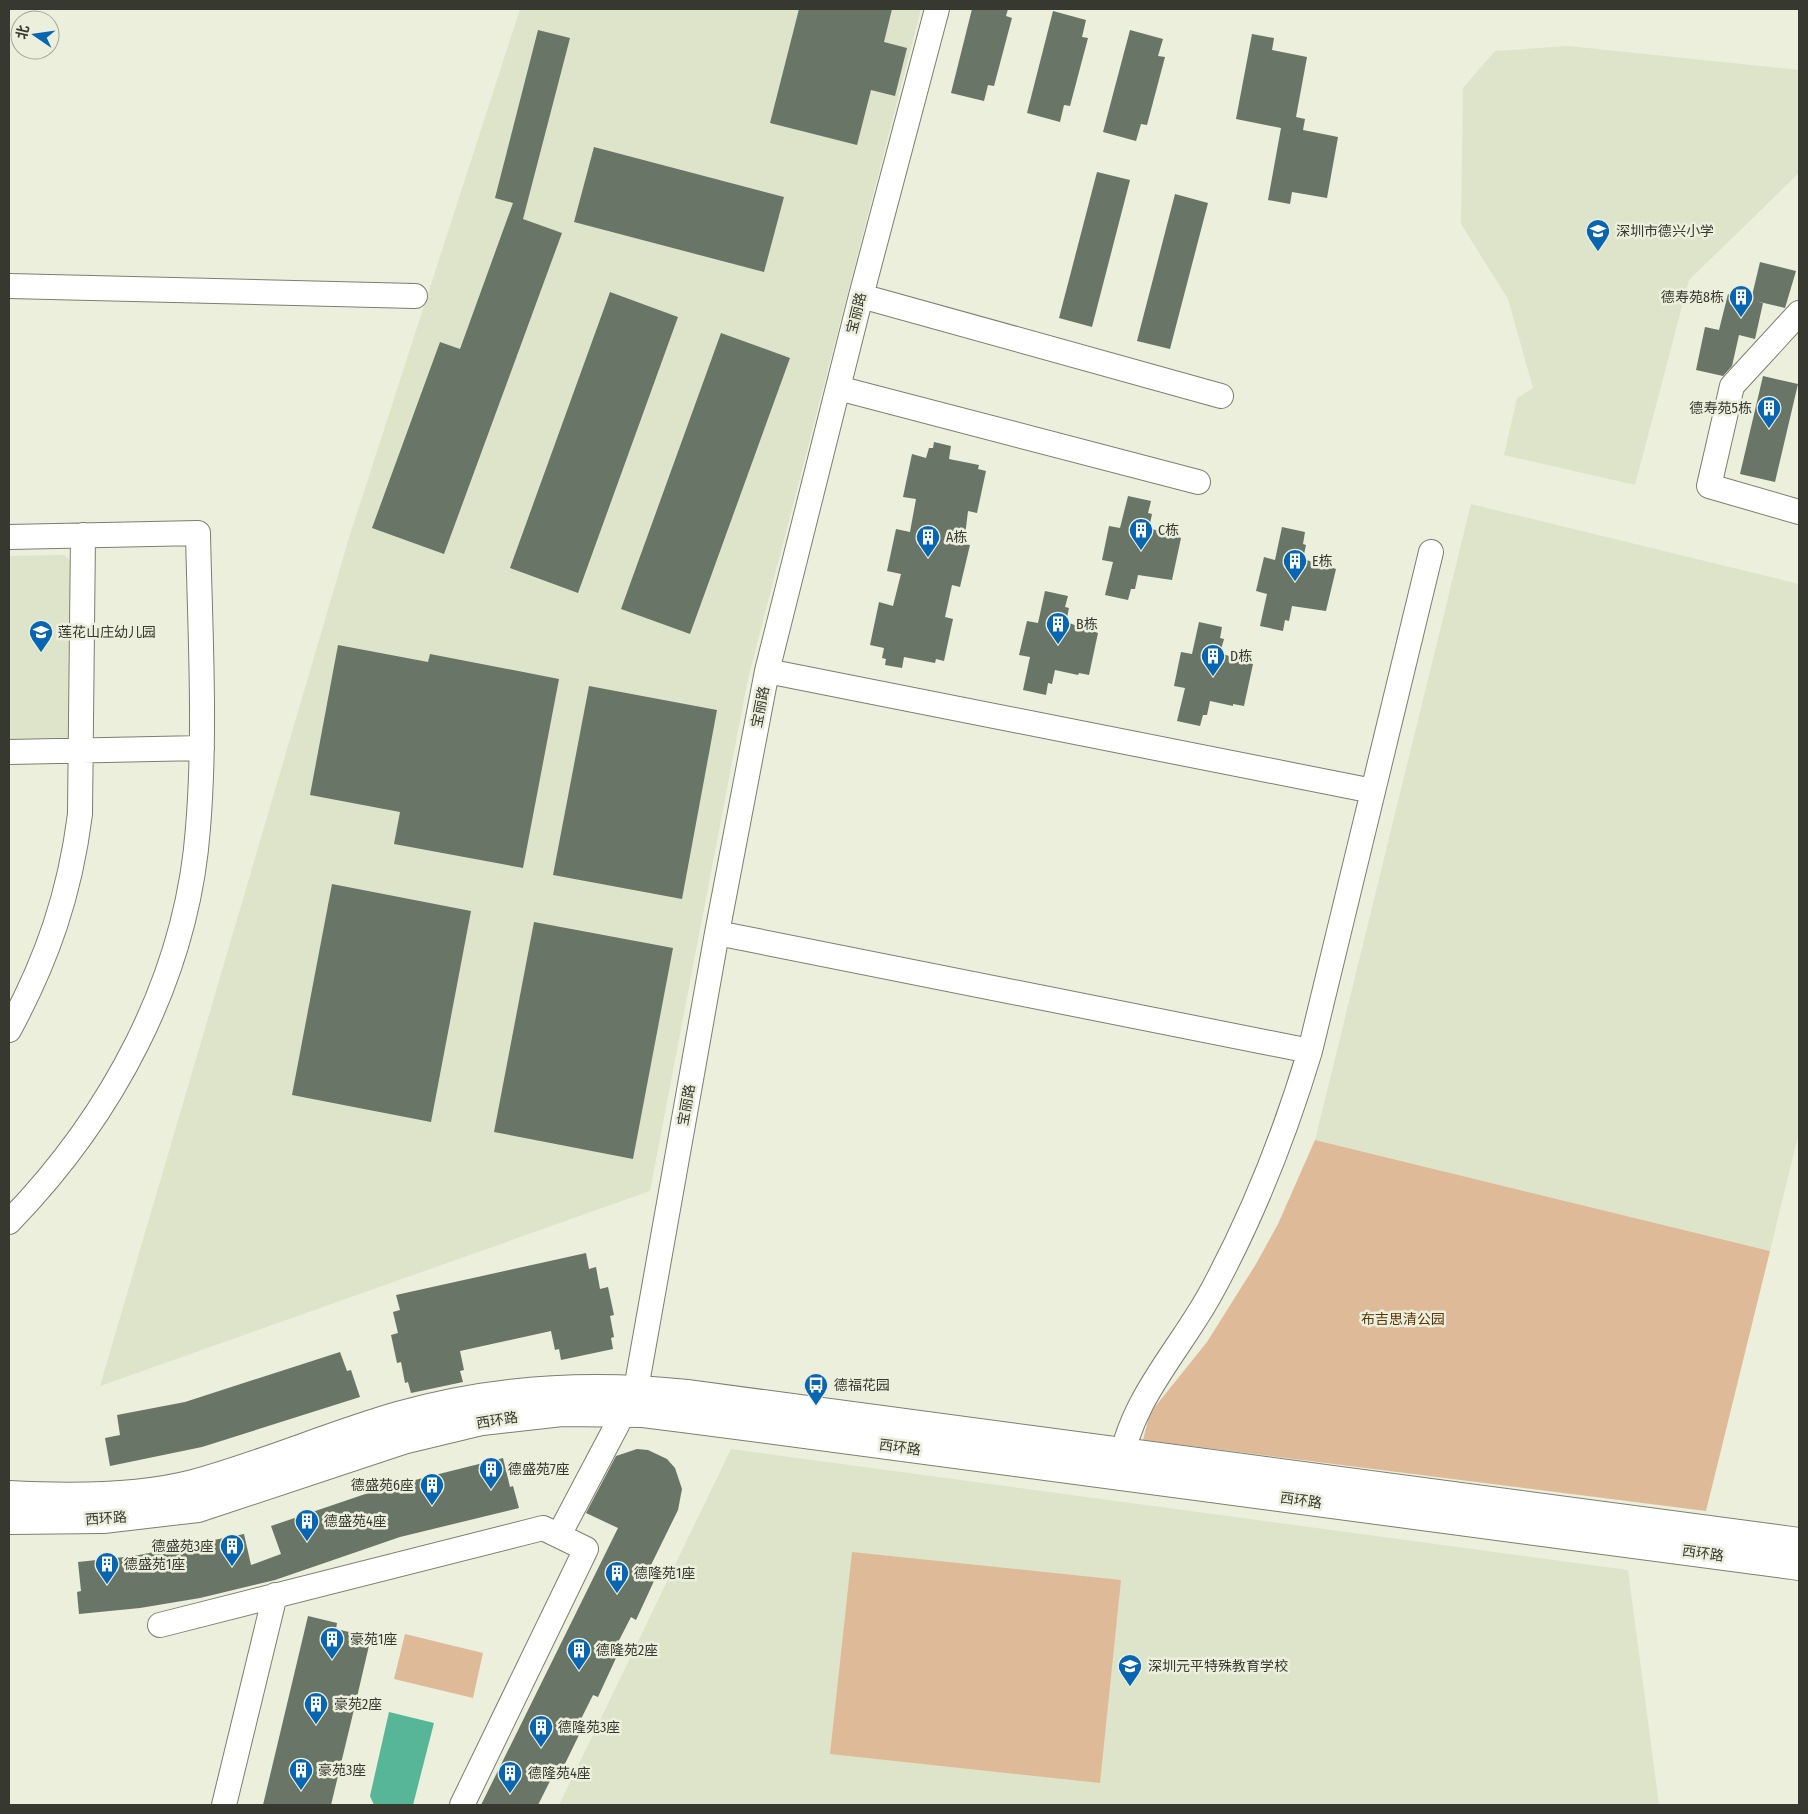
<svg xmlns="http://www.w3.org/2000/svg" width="1808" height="1814" font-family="'Fira Sans Condensed','Noto Sans SC',sans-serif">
  <rect width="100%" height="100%" fill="#ebefdc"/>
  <path fill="#dee4c9" d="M520,9H921L748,679L650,1191L100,1386L349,538Z
    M1568,46L1799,70V173L1689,280L1635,485L1504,455L1517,398L1533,388L1508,299L1461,224L1463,88L1495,51Z
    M1471,504L1799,584V1132L1770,1251L1315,1140Z
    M65,555L72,563L76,744L9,746V556Z
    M731,1449L1628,1570L1659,1805H559Z"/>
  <path fill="#dfba99" d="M1315,1140L1770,1251L1706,1511L1143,1440L1150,1413L1207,1342L1256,1264L1278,1224Z
    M852,1552L1121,1580L1100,1783L830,1754Z
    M405,1634L483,1653L473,1698L394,1679Z"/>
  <path fill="#57b698" d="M389,1712L434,1723L413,1805H374L370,1796Z"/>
  <path fill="#687567" d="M799,9H892L884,42L907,48L895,96L871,90L857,145L770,123Z
    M972,9H1008L1006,16L1012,18L994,86L988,85L984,101L951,93Z
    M1053,11L1086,20L1082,37L1088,38L1070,106L1064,105L1060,122L1027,113Z
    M538,30L570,38L523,219L562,233L444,554L372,528L440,342L460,349L513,203L495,198Z
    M1130,30L1163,39L1158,56L1165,57L1147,125L1141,124L1136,141L1103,132Z
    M1252,34L1274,38L1272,50L1307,57L1296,117L1305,119L1303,130L1338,137L1327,198L1292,192L1290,204L1268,200L1281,128L1236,119Z
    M594,147L784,197L764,272L574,222Z
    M1097,172L1130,180L1092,327L1059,318Z
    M1175,194L1208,203L1170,349L1137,341Z
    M1760,262L1796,271L1785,308L1751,300Z
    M610,292L678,317L578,593L510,568Z
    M1728,294L1763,303L1755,339L1739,335L1732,366L1723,376L1696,370L1705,327L1719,330Z
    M721,333L790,358L690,634L621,609Z
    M1763,376L1798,384L1775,482L1740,474Z
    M934,442L951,446L949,459L979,465L978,469L986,471L977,513L968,511L964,544L970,545L960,587L952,585L945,617L953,619L944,661L936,659L935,663L904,657L902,668L885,665L886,659L882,658L884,648L870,645L879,602L893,606L901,574L887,571L896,529L910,532L916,499L903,497L912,454L926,458L929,448H933Z
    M1128,496L1151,501L1148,513L1152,514L1149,528L1181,538L1172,580L1138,575L1135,589H1131L1128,600L1105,595L1113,562L1102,560L1109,526L1120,528Z
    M1282,527L1305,532L1303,544L1306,545L1303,559L1336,569L1326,611L1292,606L1289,621L1285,620L1283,631L1260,626L1267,594L1256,591L1264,557L1275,560Z
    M1045,591L1068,596L1065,607L1069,608L1066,622L1098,633L1089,675L1079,673L1078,675L1055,670L1052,684L1048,683L1046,695L1023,690L1030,657L1019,655L1027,621L1038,623Z
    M1199,622L1222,627L1220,638L1224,639L1220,653L1253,664L1244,706L1233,704V706L1210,701L1207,715H1203L1200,726L1177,721L1185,688L1174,686L1181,652L1192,654Z
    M338,645L428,662L430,654L559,679L523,868L394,844L400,812L310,795Z
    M589,686L717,710L682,899L553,875Z
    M332,884L471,911L431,1122L292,1095Z
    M534,922L673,948L633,1159L494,1132Z
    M586,1253L589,1269L596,1267L600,1289L608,1287L614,1315L610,1316L614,1337L611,1338L613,1349L561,1360L559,1349L555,1350L551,1331L460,1351L464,1370L460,1371L463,1382L411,1393L408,1382L405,1383L401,1362L397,1363L391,1335L398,1333L393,1312L400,1310L396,1295Z
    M340,1352L347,1371L351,1370L360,1397L202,1447L110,1466L105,1438L120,1435L117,1415L185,1402Z
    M637,1449L648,1450L667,1459L675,1468L682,1489L678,1510L651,1565L655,1567L650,1579L654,1581L636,1620L631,1617L611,1656L616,1658L598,1697L593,1695L574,1733L579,1735L560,1774L555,1771L538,1805H481L618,1528L586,1513L616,1456Z
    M503,1458L510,1487L513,1486L519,1508L400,1537L275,1580L200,1598L140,1608L79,1614L77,1592L81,1591L78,1562L134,1556L244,1534L251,1565L281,1554L271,1526L383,1488Z
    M308,1616L337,1623L336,1629L371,1637L357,1697L331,1805H263Z"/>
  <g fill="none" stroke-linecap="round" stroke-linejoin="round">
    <g stroke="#7c7f6e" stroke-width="26">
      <path id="minor" d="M9,286L415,296
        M861,296L1221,396
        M1799,313L1732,386L1709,486L1799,512
        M838,388L1198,482
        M9,537L198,533C200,631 206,730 198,828C187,978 112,1116 9,1222
        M767,671L1373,791
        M9,752L202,748
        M717,933L1310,1051
        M9,1030C47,960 70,894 80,814L83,535
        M1120,1469C1128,1401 1182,1348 1213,1289C1254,1213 1285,1134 1310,1051L1431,552
        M559,1535L636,1389L717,933L767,671L861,296L937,9
        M160,1625L543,1528L586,1549L462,1805
        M224,1805L275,1595"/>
    </g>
    <g stroke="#7c7f6e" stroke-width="30">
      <path id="major" d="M9,1495C65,1498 139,1498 193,1484C263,1465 329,1436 398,1416C493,1389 588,1383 687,1394L1799,1542
        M9,1520L103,1519L198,1508L403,1440L482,1421L562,1412L643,1413L683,1418L1799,1566"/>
    </g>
    <use href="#minor" stroke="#fff" stroke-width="24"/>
    <use href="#major" stroke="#fff" stroke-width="28"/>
  </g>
  <defs>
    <g id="school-pin" transform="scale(1.25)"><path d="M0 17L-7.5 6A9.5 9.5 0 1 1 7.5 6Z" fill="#0865b2" stroke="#ebefdc"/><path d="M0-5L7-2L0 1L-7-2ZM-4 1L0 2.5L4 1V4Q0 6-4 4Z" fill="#fff"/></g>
    <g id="building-pin" transform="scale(1.25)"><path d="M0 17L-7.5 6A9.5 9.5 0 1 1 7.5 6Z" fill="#0865b2" stroke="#ebefdc"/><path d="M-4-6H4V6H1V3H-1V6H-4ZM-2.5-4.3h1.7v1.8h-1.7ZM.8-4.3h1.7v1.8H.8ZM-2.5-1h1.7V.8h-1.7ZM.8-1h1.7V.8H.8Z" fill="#fff"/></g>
    <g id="bus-pin" transform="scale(1.25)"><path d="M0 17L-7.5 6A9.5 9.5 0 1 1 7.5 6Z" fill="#0865b2" stroke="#ebefdc"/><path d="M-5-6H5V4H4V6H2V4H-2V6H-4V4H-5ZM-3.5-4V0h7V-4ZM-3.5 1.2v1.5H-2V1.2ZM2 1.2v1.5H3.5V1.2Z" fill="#fff"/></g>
  </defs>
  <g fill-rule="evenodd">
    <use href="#school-pin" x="1598" y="231"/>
    <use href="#building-pin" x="1741" y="297"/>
    <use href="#building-pin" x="1769" y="408"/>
    <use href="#building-pin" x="1141" y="530"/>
    <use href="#building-pin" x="928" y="537"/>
    <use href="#building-pin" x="1295" y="561"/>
    <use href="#building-pin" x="1058" y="624"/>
    <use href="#school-pin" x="41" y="632"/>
    <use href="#building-pin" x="1213" y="656"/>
    <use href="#bus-pin" x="816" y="1385"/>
    <use href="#building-pin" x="491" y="1469"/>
    <use href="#building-pin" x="432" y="1485"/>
    <use href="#building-pin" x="307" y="1521"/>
    <use href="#building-pin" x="232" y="1546"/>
    <use href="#building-pin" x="107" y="1564"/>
    <use href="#building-pin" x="617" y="1573"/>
    <use href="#building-pin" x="332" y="1639"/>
    <use href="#building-pin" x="579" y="1650"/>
    <use href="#school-pin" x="1130" y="1666"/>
    <use href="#building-pin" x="316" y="1704"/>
    <use href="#building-pin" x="541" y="1727"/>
    <use href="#building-pin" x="301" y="1770"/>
    <use href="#building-pin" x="510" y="1773"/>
  </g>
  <g text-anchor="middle" stroke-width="5" stroke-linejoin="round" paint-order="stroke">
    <g font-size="14" fill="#373931" stroke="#ebefdc" text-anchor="start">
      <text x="1616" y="236">深圳市德兴小学</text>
      <text x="1724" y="302" text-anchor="end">德寿苑8栋</text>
      <text x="1752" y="413" text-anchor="end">德寿苑5栋</text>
      <text x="1158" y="535">C栋</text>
      <text x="946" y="542">A栋</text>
      <text x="1312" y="566">E栋</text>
      <text x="1076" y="629">B栋</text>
      <text x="58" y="637">莲花山庄幼儿园</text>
      <text x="1230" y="661">D栋</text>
      <text x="834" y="1390">德福花园</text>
      <text x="508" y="1474">德盛苑7座</text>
      <text x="414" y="1490" text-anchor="end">德盛苑6座</text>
      <text x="324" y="1526">德盛苑4座</text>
      <text x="214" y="1551" text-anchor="end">德盛苑3座</text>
      <text x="124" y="1569">德盛苑1座</text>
      <text x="634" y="1578">德隆苑1座</text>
      <text x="350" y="1644">豪苑1座</text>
      <text x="596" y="1655">德隆苑2座</text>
      <text x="1148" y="1671">深圳元平特殊教育学校</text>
      <text x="334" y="1709">豪苑2座</text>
      <text x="558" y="1732">德隆苑3座</text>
      <text x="318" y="1775">豪苑3座</text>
      <text x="528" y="1778">德隆苑4座</text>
    </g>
    <g font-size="14" fill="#373931" stroke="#ebefdc">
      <text transform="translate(856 313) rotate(-76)" y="5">宝丽路</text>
      <text transform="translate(760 707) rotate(-79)" y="5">宝丽路</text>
      <text transform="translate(686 1105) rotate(-80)" y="5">宝丽路</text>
      <text transform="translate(497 1420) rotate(-9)" y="5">西环路</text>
      <text transform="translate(900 1447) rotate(8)" y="5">西环路</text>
      <text transform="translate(1301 1500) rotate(8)" y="5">西环路</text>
      <text transform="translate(106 1518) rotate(-4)" y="5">西环路</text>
      <text transform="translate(1703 1553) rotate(8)" y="5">西环路</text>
    </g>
    <g font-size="14" fill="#5c3408" stroke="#ebefdc">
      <text x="1403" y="1324">布吉思清公园</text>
    </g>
  </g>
  <rect width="1808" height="1814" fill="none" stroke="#373931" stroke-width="20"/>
  <g transform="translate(35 35) rotate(283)"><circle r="24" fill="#ebefdc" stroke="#a3a698"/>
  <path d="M0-4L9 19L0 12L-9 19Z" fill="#0865b2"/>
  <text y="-8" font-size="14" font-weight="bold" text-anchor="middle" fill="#373931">北</text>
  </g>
</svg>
